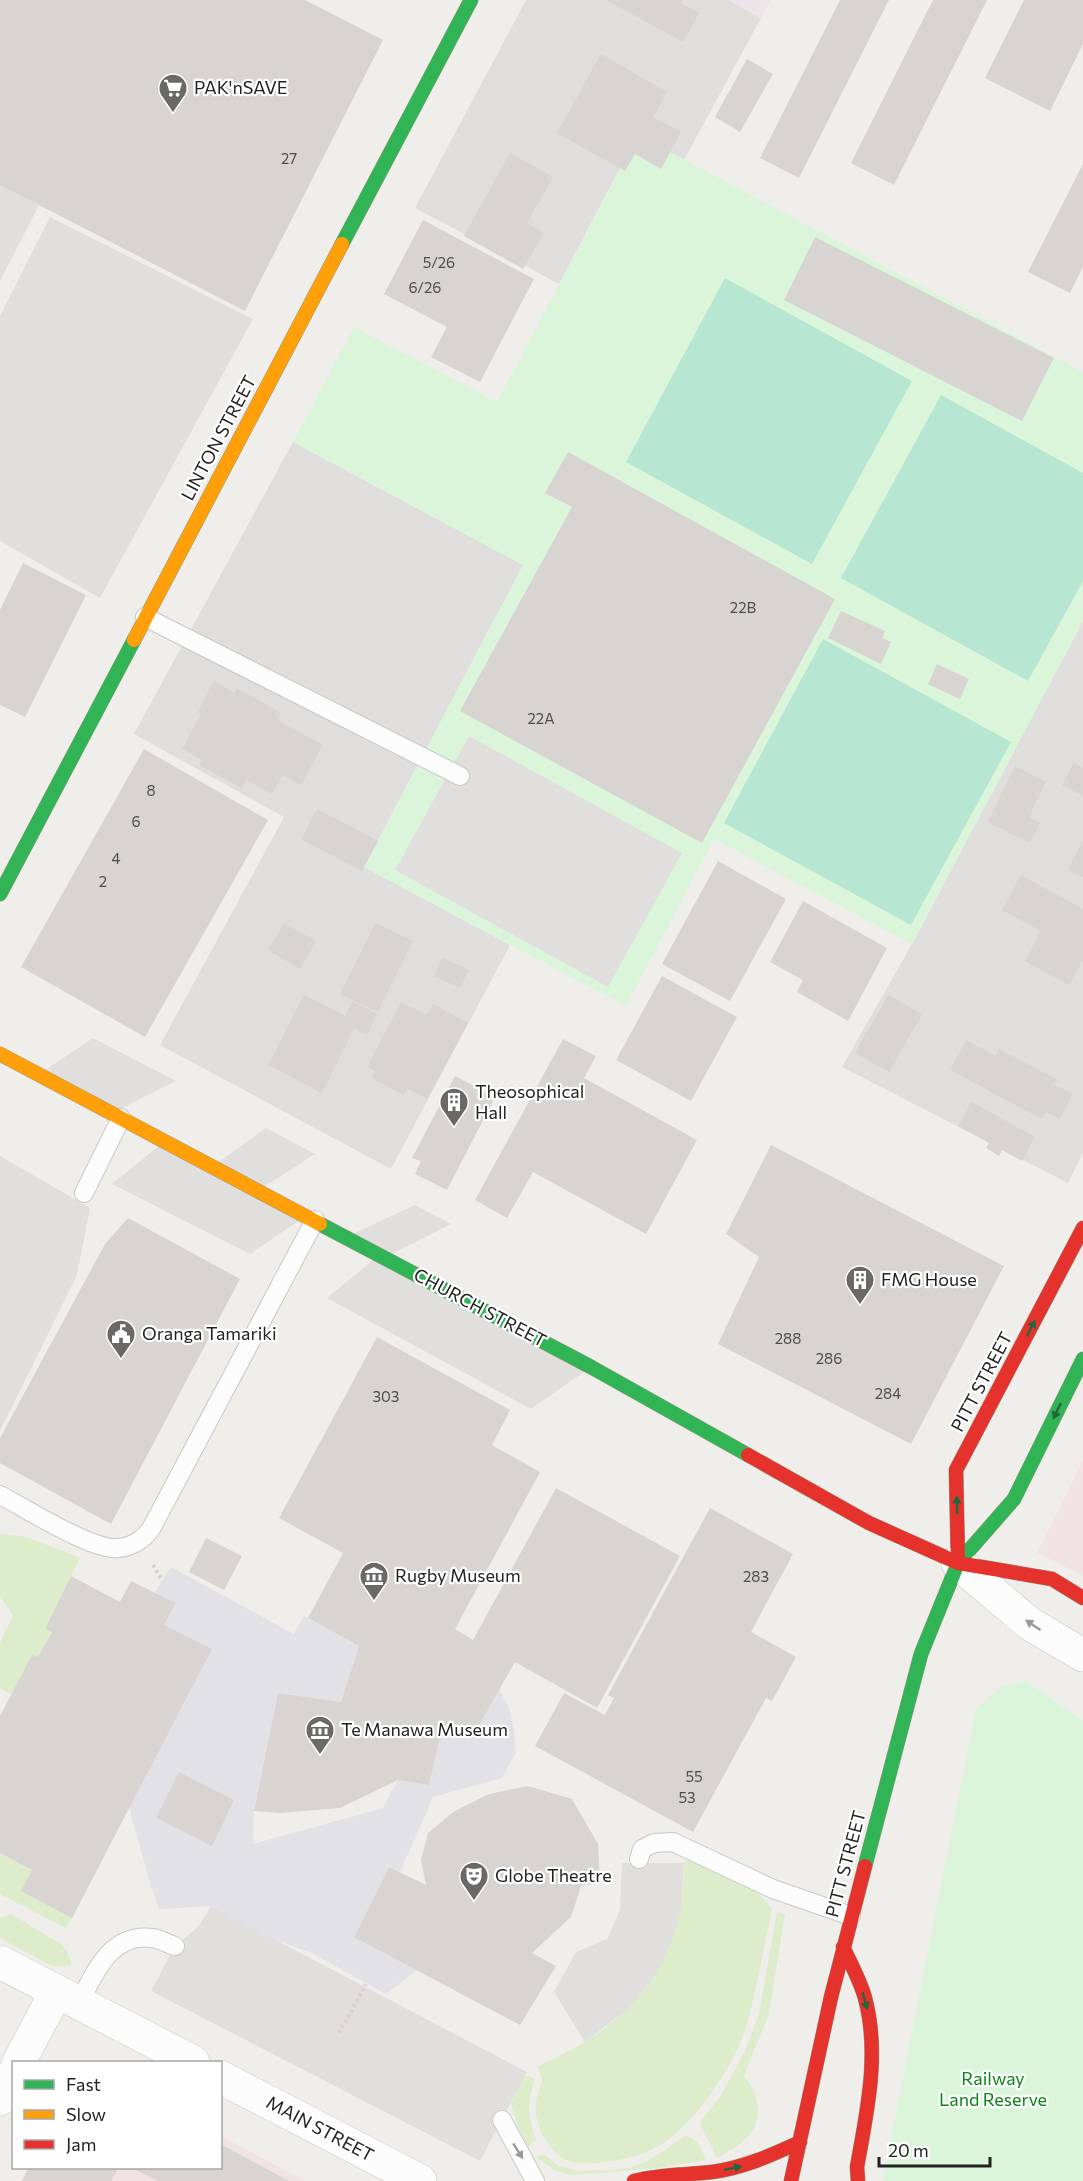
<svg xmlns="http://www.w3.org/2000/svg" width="1083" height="2181" font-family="Commissioner,sans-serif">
  <rect width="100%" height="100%" fill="#f0eeeb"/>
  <path fill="#dfdedc" d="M526,0H729L761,18L684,160L637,136L559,284L415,208Z
    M293,442L523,565L364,867L510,945L391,1169L160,1045L284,817L134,734Z
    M1083,621V1153L1068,1183L842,1067L912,944Z"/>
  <path fill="#f1e3e1" d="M1083,1460V1576L1037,1553Z
    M221,2136L305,2181H21L28,2168H220Z"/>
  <path fill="#ede4e9" d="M729,0H771L761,18Z"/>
  <path fill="#ddeccb" d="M0,1534L27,1537L80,1558L45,1629L52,1632L38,1657L32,1655L12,1695L0,1688V1643L13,1616L0,1595Z
    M0,1853L32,1870L72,1918L66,1928L0,1894Z
    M691,1859L758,1893L772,1909C764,1947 757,1987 747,2024C735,2065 694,2126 657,2147C643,2155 629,2158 614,2161C596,2163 572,2168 557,2154C544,2142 533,2119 536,2101C539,2084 547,2085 537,2067C553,2059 571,2051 586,2041C650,2002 685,1938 684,1863Z
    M777,1912L785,1914L769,2014L744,2075C772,2114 756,2140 716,2158C713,2144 703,2135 700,2122L720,2097L744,2053L759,2014Z
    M11,1914L61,1944L67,1951L72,1965L54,1967L0,1938V1918Z
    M525,2076H531L535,2081C526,2102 528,2117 536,2139L528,2147L518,2127L511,2104Z
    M685,2136C698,2137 701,2149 706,2160L658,2168L572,2175L556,2171L537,2158L539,2155H545L557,2165L578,2171L613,2170L633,2167L653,2158Z"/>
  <path fill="#daf5da" d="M638,135L1083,372V621L912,944L714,839L626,1006L364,867L523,565L293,442L354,327L497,402Z
    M1026,1681L1083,1721V2181H884L883,2179L976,1709L1001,1687Z"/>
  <path fill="#b7e6d2" d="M725,278L912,381L812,564L626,462Z
    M941,395L1083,473V581L1028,681L841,578Z
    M823,639L1011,742L911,925L724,823Z"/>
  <path fill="#e0dfde" d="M0,185L39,205L0,281Z
    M50,217L253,319L100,598L0,541V316Z
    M469,736L682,853L608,987L395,870Z
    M93,1038L176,1081L112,1113L38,1075Z
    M266,1128L315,1154L259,1190L306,1216L250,1254L112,1184L165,1141L213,1166Z
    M0,1156L90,1208L77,1275L0,1431Z
    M415,1205L451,1224L386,1257L591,1367L531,1409L327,1298L379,1255L346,1237Z
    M622,1863H684L681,1908L672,1941L659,1969L649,1983L629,2008L585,2042L554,1992L576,1952L607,1939L620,1910Z
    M211,1906L527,2072L480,2161L151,1991L175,1946L198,1927Z"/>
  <path fill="#e2e1e5" d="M171,1567L294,1634L304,1616L359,1646L341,1702L278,1693L254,1811L253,1844L383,1808L398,1780L429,1785L442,1730L473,1736L499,1690L509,1707L514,1728L516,1752L502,1778L433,1797L400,1872L389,1867L354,1936L417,1970L386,1994L312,1953L267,1937L211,1906L159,1909L149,1880L129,1807L164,1625L176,1603L155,1592Z"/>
  <path fill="#d7d4d2" d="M0,0H305L383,40L245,311L0,185Z
    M606,0H683L681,3L699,13L683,42Z
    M840,0H889L799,178L760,158Z
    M933,0H987L894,185L851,163Z
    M1024,0H1083V44L1050,111L985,78Z
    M601,54L667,92L653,117L681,132L661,169L635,154L625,171L557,133Z
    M747,59L773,74L740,132L715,117Z
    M510,153L553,177L527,223L544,233L523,269L464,236Z
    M1083,164V267L1070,293L1028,272Z
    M423,220L534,279L480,382L431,357L447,327L384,294Z
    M815,237L1054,358L1022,421L784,300Z
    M568,452L835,599L702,843L460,711L572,507L545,493Z
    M23,563L86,595L25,717L0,705V610Z
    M841,611L885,631L882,638L891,642L881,664L828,638Z
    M937,664L969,679L960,699L928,684Z
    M214,681L234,693L237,688L281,713L277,720L323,745L301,785L282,775L272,794L246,780L242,788L199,765L202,760L182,749L201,714L198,711Z
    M144,749L268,820L145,1037L21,967Z
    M1074,763L1083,768V796L1062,785Z
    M1015,766L1046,782L1029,817L1040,823L1030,843L988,822Z
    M317,809L378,841L362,871L301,839Z
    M1083,841V877L1068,870Z
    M718,861L786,899L730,1001L662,964Z
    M1021,875L1083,909V960L1069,985L1025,961L1041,931L1002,910Z
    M803,901L887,948L848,1021L797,992L803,980L770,962Z
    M284,923L316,941L300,969L268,950Z
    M375,923L413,941L378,1012L340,994Z
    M442,958L469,970L460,988L434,976Z
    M662,976L737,1017L691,1101L616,1060Z
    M304,995L345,1016L352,1001L377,1014L367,1035L354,1028L322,1093L268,1065Z
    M888,995L922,1014L889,1072L855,1053Z
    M401,1002L427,1015L433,1004L468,1023L427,1099L407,1088L404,1095L372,1078L375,1071L367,1067Z
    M563,1039L596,1056L584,1078L697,1140L646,1234L533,1172L507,1218L475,1200Z
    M966,1040L996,1056L999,1049L1056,1079L1053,1084L1073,1094L1060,1119L1046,1112L1042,1119L950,1070Z
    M455,1076L495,1097L447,1190L415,1174L421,1161L412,1158Z
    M972,1102L1035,1137L1022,1161L1002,1150L999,1156L986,1148L989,1143L958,1126Z
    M771,1145L1004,1266L911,1444L718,1344L759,1257L726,1234Z
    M128,1218L240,1279L111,1524L0,1463V1438L105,1244Z
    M377,1337L510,1410L492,1445L540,1472L455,1629L473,1640L556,1488L680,1556L597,1708L515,1662L473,1736L442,1730L429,1785L398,1780L340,1808L280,1813L254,1811L278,1693L341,1702L359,1646L308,1618L343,1553L279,1518Z
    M710,1508L793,1554L751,1632L796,1657L772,1701L766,1698L693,1832L535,1746L564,1693L605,1715L614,1698L608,1695Z
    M206,1538L242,1556L224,1590L189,1572Z
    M71,1576L120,1602L131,1581L176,1603L164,1625L212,1649L72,1918L21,1891L32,1870L0,1853V1716L32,1655L38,1657L52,1632L45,1629Z
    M179,1772L234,1800L212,1846L156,1818Z
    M528,1786L572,1799L598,1844L600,1883L581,1886L571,1917L532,1953L556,1966L520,2025L354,1937L389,1867L426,1885L421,1860L428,1833L453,1812L489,1794Z
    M220,2144L289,2181H158L132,2168H220Z
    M29,2168H118L111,2181H22Z"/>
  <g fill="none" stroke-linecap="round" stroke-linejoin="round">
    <g stroke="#c9c8c7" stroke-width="20">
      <path id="lane" d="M145,617L460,776
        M84,1193L121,1118
        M0,1495C25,1508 93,1551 118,1548C132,1547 145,1539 152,1527L315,1220
        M639,1859L642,1849L654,1843L673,1842L773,1889L851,1916
        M79,2003C95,1972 111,1932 153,1938C160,1939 168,1944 175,1946
        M502,2120L535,2181"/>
    </g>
    <g stroke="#c9c8c7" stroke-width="34">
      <path id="street" d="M958,1563L1030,1624L1083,1655
        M0,1962L193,2062
        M19,2062L56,1992
        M220,2077L420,2181
        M0,2099L14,2073"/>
    </g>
    <g stroke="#999a82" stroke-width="15">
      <path id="fast" d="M342,244L471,0
        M0,894L134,640
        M320,1224L591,1367L748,1455
        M865,1866L921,1654L958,1563L1014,1499L1083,1359"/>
    </g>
    <g stroke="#999a82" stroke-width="15">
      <path id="slow" d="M134,640L342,244
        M0,1054L320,1224"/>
    </g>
    <g stroke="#999a82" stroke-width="15">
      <path id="jam" d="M748,1455L869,1523L958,1563L1052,1579L1083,1598
        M958,1563L956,1470L1083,1228
        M843,1947C851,1964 860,1980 865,1998C880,2054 867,2111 857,2167L858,2181
        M634,2181C660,2174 686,2175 712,2172C743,2168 772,2155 800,2142
        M791,2181L831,1997L865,1866"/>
    </g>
    <path stroke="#dccecd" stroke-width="4" stroke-dasharray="3 3" stroke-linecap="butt" d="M153,1565L162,1580
      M339,2033L366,1984"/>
    <use href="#lane" stroke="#fdfcfc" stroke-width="18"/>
    <use href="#street" stroke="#fdfcfc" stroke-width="33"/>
    <use href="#fast" stroke="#30b455" stroke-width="14"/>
    <use href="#slow" stroke="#ff9f0a" stroke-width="14"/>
    <use href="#jam" stroke="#e5322d" stroke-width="14"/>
  </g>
  <defs><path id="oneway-solid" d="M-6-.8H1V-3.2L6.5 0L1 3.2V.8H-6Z" transform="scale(1.5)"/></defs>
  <g fill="#286439">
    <use href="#oneway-solid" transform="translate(1031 1328) rotate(-62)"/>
    <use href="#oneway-solid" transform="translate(1057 1411) rotate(116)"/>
    <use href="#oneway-solid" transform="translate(957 1505) rotate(-91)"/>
    <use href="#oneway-solid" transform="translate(865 2001) rotate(75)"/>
    <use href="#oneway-solid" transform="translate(733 2168) rotate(-12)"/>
  </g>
  <g fill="#9a9a9a">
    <use href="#oneway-solid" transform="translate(1033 1625) rotate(-146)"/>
    <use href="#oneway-solid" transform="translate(518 2151) rotate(58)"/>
  </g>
  <defs>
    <g id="supermarket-pin" transform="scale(1.5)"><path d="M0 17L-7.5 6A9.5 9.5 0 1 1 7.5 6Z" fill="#6a6968" stroke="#fff"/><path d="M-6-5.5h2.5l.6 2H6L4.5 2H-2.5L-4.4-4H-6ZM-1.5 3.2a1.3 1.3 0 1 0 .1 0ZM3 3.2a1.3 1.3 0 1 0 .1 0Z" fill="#fff"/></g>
    <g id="building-pin" transform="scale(1.5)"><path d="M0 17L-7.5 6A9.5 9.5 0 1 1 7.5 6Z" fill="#6a6968" stroke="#fff"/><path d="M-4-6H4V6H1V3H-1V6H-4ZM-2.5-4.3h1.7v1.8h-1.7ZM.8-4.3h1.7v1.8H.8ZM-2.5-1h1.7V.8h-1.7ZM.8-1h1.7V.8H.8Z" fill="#fff"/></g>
    <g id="civic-pin" transform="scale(1.5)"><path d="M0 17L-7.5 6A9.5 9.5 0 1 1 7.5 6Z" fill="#6a6968" stroke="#fff"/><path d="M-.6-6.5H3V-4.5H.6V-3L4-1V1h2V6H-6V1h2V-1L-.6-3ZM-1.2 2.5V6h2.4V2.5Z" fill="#fff"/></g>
    <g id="museum-pin" transform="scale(1.5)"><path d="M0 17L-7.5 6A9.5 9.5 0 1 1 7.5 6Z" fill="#6a6968" stroke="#fff"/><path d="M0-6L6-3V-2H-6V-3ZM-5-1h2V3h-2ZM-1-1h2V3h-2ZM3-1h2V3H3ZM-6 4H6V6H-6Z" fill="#fff"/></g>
    <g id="theatre-pin" transform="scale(1.5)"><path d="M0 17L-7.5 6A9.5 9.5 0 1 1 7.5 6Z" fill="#6a6968" stroke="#fff"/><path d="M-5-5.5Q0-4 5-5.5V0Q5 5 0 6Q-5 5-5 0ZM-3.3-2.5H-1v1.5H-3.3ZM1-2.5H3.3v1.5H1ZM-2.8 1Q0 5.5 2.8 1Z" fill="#fff"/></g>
  </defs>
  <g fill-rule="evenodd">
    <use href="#supermarket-pin" x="173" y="88"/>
    <use href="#building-pin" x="454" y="1102"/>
    <use href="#building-pin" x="860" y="1280"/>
    <use href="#civic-pin" x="121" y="1334"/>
    <use href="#museum-pin" x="374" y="1576"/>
    <use href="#museum-pin" x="320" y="1730"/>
    <use href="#theatre-pin" x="474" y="1876"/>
  </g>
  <g text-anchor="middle" stroke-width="4.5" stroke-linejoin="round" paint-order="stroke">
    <g font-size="15" fill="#4f4e4e">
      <text x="289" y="164">27</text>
      <text x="439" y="268">5/26</text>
      <text x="425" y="293">6/26</text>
      <text x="743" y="613">22B</text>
      <text x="541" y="724">22A</text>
      <text x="151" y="796">8</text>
      <text x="136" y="827">6</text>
      <text x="116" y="864">4</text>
      <text x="103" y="887">2</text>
      <text x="788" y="1344">288</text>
      <text x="829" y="1364">286</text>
      <text x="888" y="1399">284</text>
      <text x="386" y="1402">303</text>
      <text x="756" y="1582">283</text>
      <text x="694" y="1782">55</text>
      <text x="687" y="1803">53</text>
    </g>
    <g font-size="18" fill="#222" stroke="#fff" text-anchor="start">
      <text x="194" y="94">PAK'nSAVE</text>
      <text x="475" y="1098">Theosophical<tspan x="475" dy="21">Hall</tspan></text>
      <text x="881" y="1286">FMG House</text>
      <text x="142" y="1340">Oranga Tamariki</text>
      <text x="395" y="1582">Rugby Museum</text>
      <text x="341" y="1736">Te Manawa Museum</text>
      <text x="495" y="1882">Globe Theatre</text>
    </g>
    <g font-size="18" fill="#222" stroke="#fff">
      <text transform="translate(219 438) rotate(-62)" y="6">LINTON STREET</text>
      <text transform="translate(480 1308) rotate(28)" y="6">CHURCH STREET</text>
      <text transform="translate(982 1382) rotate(-62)" y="6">PITT STREET</text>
      <text transform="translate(846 1864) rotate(-75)" y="6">PITT STREET</text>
      <text transform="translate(320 2129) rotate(28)" y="6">MAIN STREET</text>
    </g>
    <g font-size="18" fill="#0c8416" stroke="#fff">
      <text x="993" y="2085">Railway<tspan x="993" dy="21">Land Reserve</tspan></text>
    </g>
  </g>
  <rect x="12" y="2061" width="210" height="108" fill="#ffffff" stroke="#a7a7a7" stroke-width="1.5"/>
  <rect x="24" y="2080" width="30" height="9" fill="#30b455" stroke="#a7a7a7" stroke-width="1.5"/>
  <text x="66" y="2091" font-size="18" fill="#222222">Fast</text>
  <rect x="24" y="2110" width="30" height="9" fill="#ff9f0a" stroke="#a7a7a7" stroke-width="1.5"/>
  <text x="66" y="2121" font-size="18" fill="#222222">Slow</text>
  <rect x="24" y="2140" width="30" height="9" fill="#e5322d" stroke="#a7a7a7" stroke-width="1.5"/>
  <text x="66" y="2151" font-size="18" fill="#222222">Jam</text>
  <path d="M879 2157v9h111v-9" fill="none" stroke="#222222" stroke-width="3"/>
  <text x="888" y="2157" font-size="18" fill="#222222" stroke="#ffffff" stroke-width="4.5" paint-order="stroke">20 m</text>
</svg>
